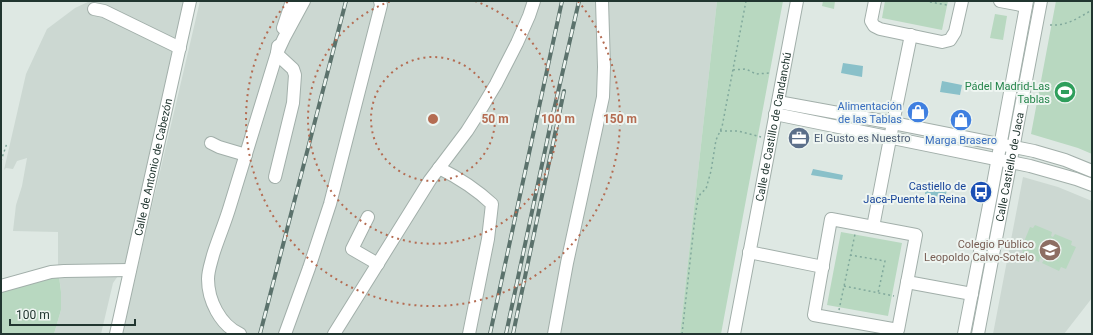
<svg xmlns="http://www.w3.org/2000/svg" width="1093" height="335" font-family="Roboto,sans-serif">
  <rect width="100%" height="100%" fill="#dee8e3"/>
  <path fill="#ccd8d2" d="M90,1H194L127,263L113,283L101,334H54L61,310V292L58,266V232L13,231L16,205L22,186L27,158L17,161L13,169L6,168L4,170L26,74L47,29L75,8Z
    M200,1H717L680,334H122Z
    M1023,177L1058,187L1092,201V298L1064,334H993Z"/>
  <path fill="#b8d8c0" d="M717,1H783L721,334H680Z
    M823,1H835L834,9L822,6Z
    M885,1H948L942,30L882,18Z
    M1056,1H1092V154L1078,148L1031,134Z
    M995,14L1007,16L1003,40L990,38Z
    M1035,225L1052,232L1051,236L1053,237L1055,234L1072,241L1071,245L1076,247L1066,269L1061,267L1059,271L1042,263L1044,260L1040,258L1039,262L1022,254L1023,251L1021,249L1030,227L1033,228Z
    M841,232L902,243L888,316L827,305Z
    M59,276L61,292V310L54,334H1V292Z"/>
  <path fill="#89c0c9" d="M843,63L863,66L862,77L841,73Z
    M942,81L962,85L960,95L940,92Z
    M813,169L843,175L842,180L811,175Z
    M927,182L948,186L945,198L925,194Z"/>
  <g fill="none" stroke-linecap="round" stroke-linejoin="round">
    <g stroke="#a2afaa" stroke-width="14">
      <g id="minor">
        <path d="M875,1L871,21L874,26L880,29L942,42L950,40L955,32L962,1"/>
        <path d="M1000,1L1026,6"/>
        <path d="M94,9L104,11L180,48"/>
        <path d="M283,28L292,1"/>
        <path d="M778,102L893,123L1034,151L1065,160L1092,171"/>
        <path d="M775,114L1030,166L1076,179L1092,185"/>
        <path d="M211,143L219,147L246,155"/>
        <path d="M439,168C459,178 476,189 492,204L488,239L469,334"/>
        <path d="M275,177L293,103L295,75L293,69L280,57L277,53L278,46"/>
        <path d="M368,217L352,249L378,264"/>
        <path d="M831,219L916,235L898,330L814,315Z"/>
        <path d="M873,227L893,123L911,35"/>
        <path d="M749,252L823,267"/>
        <path d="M907,282L972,294"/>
        <path d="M1,286L51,272L64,271L130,270"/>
        <path id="s1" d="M116,334L190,1"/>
        <path d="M240,334C220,325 208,300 208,279C208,271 211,263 213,255C218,239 225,223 230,206C246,155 261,104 277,53L284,38L304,1"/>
        <path d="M285,334L309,268L330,204L381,5L380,1"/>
        <path d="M334,334L430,180L467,131L481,109L496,84L517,43L529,16L534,1"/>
        <path d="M554,334L567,263L603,97L604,67L602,1"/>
        <path id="s2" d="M734,334L797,1"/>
        <path d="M964,334L991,195L1027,1"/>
        <path id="s3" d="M978,334L1041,1"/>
      </g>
    </g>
    <path stroke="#81a99c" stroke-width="1.5" stroke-dasharray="2 3" stroke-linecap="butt" d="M925,1L947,5
      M1050,25C1067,26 1078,18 1092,10
      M733,70L746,69L756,74L770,73
      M720,131H738L761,137
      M1,161L7,143
      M850,255L885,261L878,293
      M844,286L894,296
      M839,310L855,234
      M682,334L695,217L698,198L701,193L706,189L711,171L716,140L722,127L746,1"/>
    <use href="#minor" stroke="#fff" stroke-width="12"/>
    <g stroke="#5b726c" stroke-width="4">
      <path id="rail" d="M260,334L346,1
        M490,334L562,1
        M506,334L550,127L579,1
        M513,334L564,91"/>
    </g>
    <use href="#rail" stroke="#eef5f1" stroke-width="2.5" stroke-dasharray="8" stroke-linecap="butt"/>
  </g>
  <g fill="none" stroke="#b46c52" stroke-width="2" stroke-dasharray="2 4">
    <circle cx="433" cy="119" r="62"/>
    <path d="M475 1A125 125 0 1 1 391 1"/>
    <path d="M578 1A187 187 0 1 1 288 1"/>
  </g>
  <defs>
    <g id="stadium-disc" transform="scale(1.15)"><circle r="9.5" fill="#2e9e5b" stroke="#eef5f1"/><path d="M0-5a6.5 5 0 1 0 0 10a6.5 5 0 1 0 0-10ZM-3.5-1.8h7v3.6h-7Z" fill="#fff"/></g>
    <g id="shop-disc" transform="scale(1.15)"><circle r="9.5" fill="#3f7fe0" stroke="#eef5f1"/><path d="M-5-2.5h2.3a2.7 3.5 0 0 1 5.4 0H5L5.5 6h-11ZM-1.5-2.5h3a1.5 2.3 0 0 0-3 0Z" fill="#fff"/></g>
    <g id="office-disc" transform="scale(1.15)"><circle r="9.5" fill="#5c6f8a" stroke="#eef5f1"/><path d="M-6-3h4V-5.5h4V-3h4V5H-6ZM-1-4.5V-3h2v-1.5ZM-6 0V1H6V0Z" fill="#fff"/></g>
    <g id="bus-disc" transform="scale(1.15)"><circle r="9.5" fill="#1a4fb4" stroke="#eef5f1"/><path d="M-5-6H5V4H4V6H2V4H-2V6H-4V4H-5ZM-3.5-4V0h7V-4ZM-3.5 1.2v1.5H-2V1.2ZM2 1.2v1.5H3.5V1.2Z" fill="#fff"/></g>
    <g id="school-disc" transform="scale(1.15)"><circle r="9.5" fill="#8d6e63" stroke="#eef5f1"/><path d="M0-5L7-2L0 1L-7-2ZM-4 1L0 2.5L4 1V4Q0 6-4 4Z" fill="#fff"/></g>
  </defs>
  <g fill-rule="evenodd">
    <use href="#stadium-disc" x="1065" y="92"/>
    <use href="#shop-disc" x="918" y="112"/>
    <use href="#shop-disc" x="961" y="120"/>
    <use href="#office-disc" x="799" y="138"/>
    <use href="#bus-disc" x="981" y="192"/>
    <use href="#school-disc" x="1050" y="250"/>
  </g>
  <g text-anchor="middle" stroke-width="4" stroke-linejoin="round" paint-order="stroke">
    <g font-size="11" fill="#27864d" stroke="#eef5f1" text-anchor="end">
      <text x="1050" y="90">Pádel Madrid-Las<tspan x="1050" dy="13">Tablas</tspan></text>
    </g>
    <g font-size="11" fill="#366cbe" stroke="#eef5f1" text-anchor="end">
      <text x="902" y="110">Alimentación<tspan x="902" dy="13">de las Tablas</tspan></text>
      <text x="961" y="144" text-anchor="middle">Marga Brasero</text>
    </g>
    <g font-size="11" fill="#213630" stroke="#eef5f1">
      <text dy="4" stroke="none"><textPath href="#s2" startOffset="211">Calle de Castillo de Candanchú</textPath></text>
      <text dy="4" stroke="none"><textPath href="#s1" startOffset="171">Calle de Antonio de Cabezón</textPath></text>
      <text dy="4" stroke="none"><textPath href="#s3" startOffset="170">Calle Castiello de Jaca</textPath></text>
    </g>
    <g font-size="11" fill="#4e5e75" stroke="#eef5f1" text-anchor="start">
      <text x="814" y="142">El Gusto es Nuestro</text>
    </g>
    <g font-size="11" fill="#164399" stroke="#eef5f1" text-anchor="end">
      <text x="966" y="190">Castiello de<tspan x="966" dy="13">Jaca-Puente la Reina</tspan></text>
    </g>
    <g font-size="11" fill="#785e54" stroke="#eef5f1" text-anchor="end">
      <text x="1034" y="248">Colegio Público<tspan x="1034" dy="13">Leopoldo Calvo-Sotelo</tspan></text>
    </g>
  </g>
  <circle cx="433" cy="119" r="6" fill="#b46c52" stroke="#eef5f1" stroke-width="2"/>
  <g font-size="12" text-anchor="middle" font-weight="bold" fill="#b46c52" stroke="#eef5f1" stroke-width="4" stroke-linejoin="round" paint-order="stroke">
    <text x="495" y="123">50 m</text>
    <text x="558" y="123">100 m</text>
    <text x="620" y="123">150 m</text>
  </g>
  <rect width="1093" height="335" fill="none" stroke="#213630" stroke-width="4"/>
  <path d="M10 319v6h125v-6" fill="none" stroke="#213630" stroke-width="2"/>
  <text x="16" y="319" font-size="12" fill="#213630" stroke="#eef5f1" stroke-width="3" paint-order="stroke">100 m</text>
</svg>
